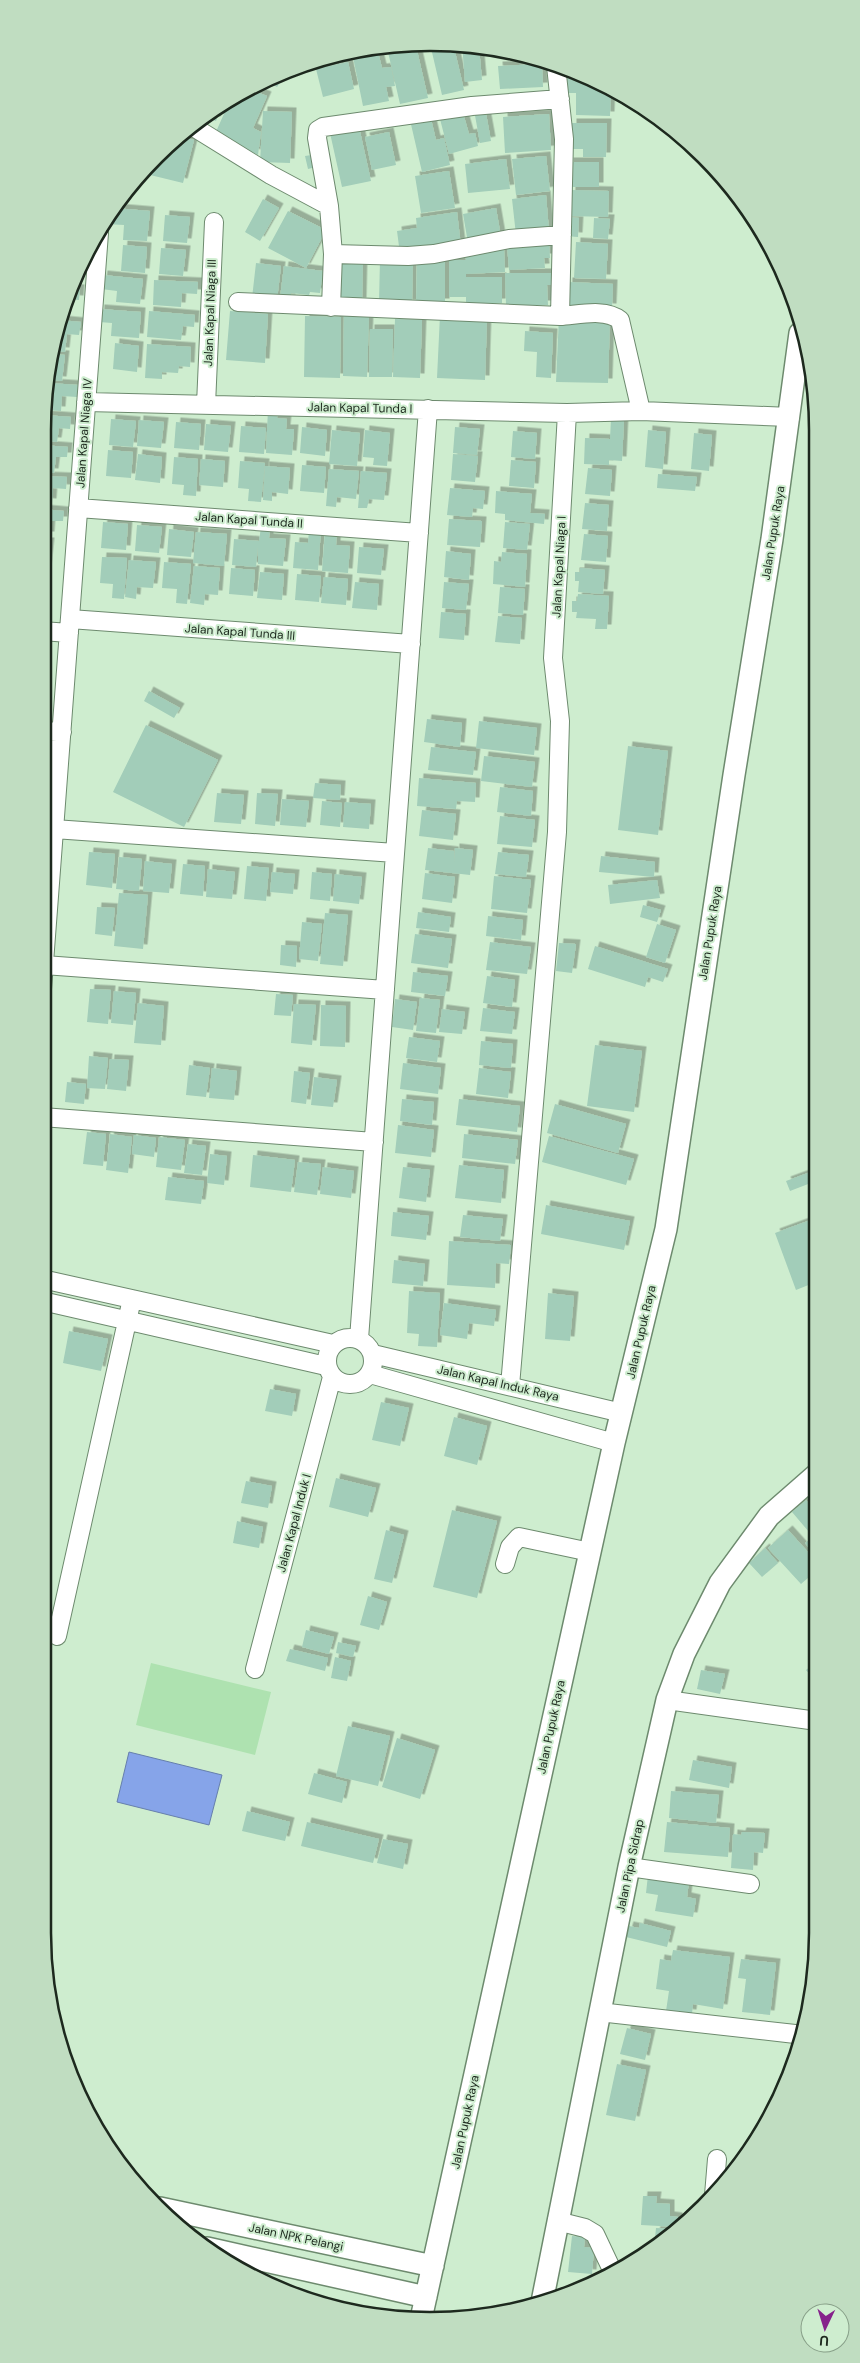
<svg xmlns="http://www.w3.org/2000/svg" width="860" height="2363" font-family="'DM Sans',sans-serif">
  <defs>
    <filter id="shadow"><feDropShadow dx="4.5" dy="-4.5" stdDeviation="0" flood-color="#0004"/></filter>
  </defs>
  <rect width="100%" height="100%" fill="#ceedcf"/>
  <path fill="#aee2b0" d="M151,1663L271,1692L255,1755L136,1725Z"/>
  <path fill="#86a4e9" stroke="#667fac" d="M129,1752L222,1775L209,1825L117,1802Z"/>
  <path fill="#a2cdb9" filter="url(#shadow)" d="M453,43L464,90L442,95L431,48Z
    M462,44L479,47L482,80L465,82Z
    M416,46L428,98L400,104L388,52Z
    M378,52L382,68L391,67L395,86L386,87L389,101L363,106L353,57Z
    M348,62L354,89L323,97L316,69Z
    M542,64L543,87L500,89L498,66Z
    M287,71L277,87L267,81Z
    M567,72L611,89L610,116L576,115V93H567Z
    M249,89L267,96L253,128L261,132L258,155L215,134L231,98Z
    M222,105L216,121L205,117L215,110Z
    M485,108L491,141L480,143L474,110Z
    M263,111L292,112L290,163L260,162Z
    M463,113L469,134L475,133L478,146L449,154L440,119Z
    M549,114L551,150L505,153L503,117Z
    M430,115L436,140L444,138L450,165L422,172L410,120Z
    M572,123H607L606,157H583V149H572Z
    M359,127L371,181L342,187L330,133Z
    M389,132L396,165L372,170L365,137Z
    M178,136L194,140L183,183L142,173Z
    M318,154L320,166L308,169L305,156Z
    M546,156L550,191L516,195L512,159Z
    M506,159L510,189L468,193L465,164Z
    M569,162H599V187H569Z
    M449,171L455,208L421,213L415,176Z
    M571,190L609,191L608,217L570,216Z
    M546,195L549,231L516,235L512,199Z
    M263,199L279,208L260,241L245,232Z
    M114,208L150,211L147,241L123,240L124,225L105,224Z
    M496,208L501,237L468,243L463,214Z
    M288,211L326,230L306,268L268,248Z
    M457,212L461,246L400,254L397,231L417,228L416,218Z
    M165,215L190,217L187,243L163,241Z
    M566,217L579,218L578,237L565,236Z
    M594,218L610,219L608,239L593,238Z
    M549,242L550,258H544L545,268L509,270L507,244Z
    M576,242L608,244L606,279L574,278Z
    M123,245L147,247L145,273L121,271Z
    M161,248L186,250L183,276L159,274Z
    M504,248L505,272L466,274V277H502V303L466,304V297H449V260H466L465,249Z
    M337,258H363L362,302H336Z
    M380,259L413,260L412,304L379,303Z
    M417,259H445V303H416Z
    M256,263L281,266L277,300L252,298Z
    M284,266L323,271L320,293L310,292L309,295L291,293V299L280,298Z
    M505,273H553L552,285H547L548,305H506Z
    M103,275L143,279L140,304L116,302L117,291L101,289Z
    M154,280L198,282L197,294L182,293L181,307L153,305Z
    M568,282L613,284L612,308L567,306Z
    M71,288L80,289L79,300L67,299Z
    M100,309L141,312L139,338L111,336L112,323L99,322Z
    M149,311L195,315L194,327L183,326L181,340L147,337Z
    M230,311L268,314L265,363L226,360Z
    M344,314L369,315L367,377L343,376Z
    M440,315L487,317L485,380L437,378Z
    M305,316L341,317L340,378L304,377Z
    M559,316L610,318L608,383L556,382Z
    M395,319L422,320L420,378L393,377Z
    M60,320L81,322L79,335L67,334L65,352L53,351L56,330Z
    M370,329H393L392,377H369Z
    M525,331L553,333L551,378L536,377L537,352L524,351Z
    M115,343L139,346L137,372L113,369Z
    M147,344L191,347L190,367L179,366L178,373L162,372V379L145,378Z
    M52,354L65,355L62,381L49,380Z
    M49,383L78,385L77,397L62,396L61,411L45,410Z
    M268,409L278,410L277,418L287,419L286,429H294L292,455L266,453Z
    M45,415L71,417L70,429L59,428L57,442L42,441Z
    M111,419L136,421L133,447L109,445Z
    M611,419L624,420L622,461L609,460V465L584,464L585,438L610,439Z
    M139,420L164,422L161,448L137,446Z
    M176,422L201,424L199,450L174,448Z
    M206,424L231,426L228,452L204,450Z
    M241,426L266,428L264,454L239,452Z
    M302,427L327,430L325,456L300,453Z
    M455,427L480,429L477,455L453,453Z
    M332,430L360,433L357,466L329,464Z
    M365,430L390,433L387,466L373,465L374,458L363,457Z
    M648,430L666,432L663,469L645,467Z
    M513,431L537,433L535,459L511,457Z
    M694,433L712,435L709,471L691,469Z
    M42,445L68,447L67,457H56L54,473L42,472Z
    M108,450L133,452L131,478L106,476Z
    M138,454L162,457L160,483L135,480Z
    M453,454L478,456L475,482L451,480Z
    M174,457L198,459L196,496L183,495L184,485L172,484Z
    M201,459L225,461L223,487L199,485Z
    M511,460L536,462L534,488L509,486Z
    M240,461L265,463L261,502L248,501L249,489L238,488Z
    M302,465L326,467L324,493L300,491Z
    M265,466L290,468L288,494L272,492V501L263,500Z
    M588,468L612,470L610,496L585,494Z
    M329,469L359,471L356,499L337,497L336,507L326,506Z
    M361,471L387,473L384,500L369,499L367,508H358Z
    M658,474L697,477L695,491L657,488Z
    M42,476L67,477L66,489L53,488L52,503L42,502Z
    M450,488L485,491L483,509L473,508L472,517L447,515Z
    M496,491L532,494L530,513L545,514L544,524L505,520V514L495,513Z
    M585,503L609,505L607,531L582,529Z
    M42,509L64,511L63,521H51L50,536H42Z
    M449,519L482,521L480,547L447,545Z
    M103,522L128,524L126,550L101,548Z
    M505,522L530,524L527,550L503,548Z
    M137,525L162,527L159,553L135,551Z
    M261,527H270L269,538L286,539L283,566L258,564V546L256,567L232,565L234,539L259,541Z
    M169,529L194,532L191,557L167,555Z
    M309,529L321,530L318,570L293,568L295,542L308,543Z
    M325,530L337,531L336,545L350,546L348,573L322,571Z
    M196,532L227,534L224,566L193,563Z
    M584,534L608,536L606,562L581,560Z
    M42,542H50L47,568H42Z
    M359,547L384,549L381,575L357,573Z
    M446,551L471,554L469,580L444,577Z
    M502,552L527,554L525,587L493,584L494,561L501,562Z
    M102,557L127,558L124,599L112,598L113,584L100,583Z
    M129,560L156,562L153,588L137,587L136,599L125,597Z
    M164,562L191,564L187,604L176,603L177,589L162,588Z
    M194,566L220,568L218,595L205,594L204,605L190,603Z
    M231,568L255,570L253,596L229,594Z
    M580,568L605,570L603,594L578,592L579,581H575V572H580Z
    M42,572H46L44,598H42Z
    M260,572L284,574L282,600L257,598Z
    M297,574L321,576L319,602L295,600Z
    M324,577L348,579L346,605L321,603Z
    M355,582L379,584L377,610L352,608Z
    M444,582L469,584L466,610L442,608Z
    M500,587L525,589L523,615L498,613Z
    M578,594L609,596L607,629H595L596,619L576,618L577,612H572V601H577Z
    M441,612L466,614L464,640L439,638Z
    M498,616L522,618L520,644L495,642Z
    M149,691L180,708L174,718L144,701Z
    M427,719L462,723L460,747L424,742Z
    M479,721L537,728L534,755L476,748Z
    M146,725L218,760L184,827L113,792Z
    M42,741H47L44,786H42Z
    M628,746L668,751L658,835L618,830Z
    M431,747L476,752L473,775L428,770Z
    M484,756L535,762L532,787L481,781Z
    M419,778L476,783L475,802L457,801L456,809L417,806Z
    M315,783L341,785L340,800L313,798Z
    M500,787L533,791L531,816L497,812Z
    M217,793L244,795L241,824L214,822Z
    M257,793L278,794L275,826L255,824Z
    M282,799L309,801L306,827L280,825Z
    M322,801L342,803L340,827L320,825Z
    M345,802L371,804L369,829L343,827Z
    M422,810L456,814L453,840L419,836Z
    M500,816L535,820L532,847L497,844Z
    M428,848L454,851V863L455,848L473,850L470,875L425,870Z
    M89,852L115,854L112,888L86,885Z
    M498,852L529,855L526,877L495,874Z
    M601,856L655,862L654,877L599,872Z
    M119,857L142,859L139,891L116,889Z
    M145,861L172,864L169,893L143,891Z
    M183,864L205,866L203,896L180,894Z
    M247,866L269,868L266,901L244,899Z
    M208,869L235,872L232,899L206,897Z
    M272,872L295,874L293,894L270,892Z
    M312,872L332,874L330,901L310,899Z
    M425,873L455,877L452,903L422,899Z
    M335,874L362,877L359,904L333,901Z
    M494,876L531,880L527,913L491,909Z
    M657,880L660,898L610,904L608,885Z
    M119,893L148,895L143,949L114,946Z
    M643,905L661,910L657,922L640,917Z
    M97,907L115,908L112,936L95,934Z
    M418,912L451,917L449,932L416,928Z
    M325,913L348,915L343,966L320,964Z
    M488,916L523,920L521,940L486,936Z
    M302,922L322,924L318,961L299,959Z
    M657,924L676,930L665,963L646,957Z
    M415,934L452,939L448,968L411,963Z
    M490,942L531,947L527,974L486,970Z
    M559,943L576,944L572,973L556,971Z
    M281,945L297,946L296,967L280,965Z
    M595,946L668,969L663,982L648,977L645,987L588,969Z
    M413,972L448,976L445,996L411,992Z
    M487,976L515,980L512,1007L483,1003Z
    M90,989L111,990L108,1024L87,1022Z
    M114,991L136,993L133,1025L111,1023Z
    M276,994L293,995L291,1016L274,1015Z
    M420,998L440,1000L436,1033L416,1031Z
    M395,999L417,1002L413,1030L392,1027Z
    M138,1003L164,1006L161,1045L134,1043Z
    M294,1004L316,1005L312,1045L291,1043Z
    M321,1005L346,1006L345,1047L320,1046Z
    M483,1008L515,1012L512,1034L480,1031Z
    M442,1009L465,1012L462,1034L439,1032Z
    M409,1037L440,1041L437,1062L406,1058Z
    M481,1041L513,1044L511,1068L479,1065Z
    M595,1045L642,1051L634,1112L587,1106Z
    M89,1056L108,1058L105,1089L87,1088Z
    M110,1059L129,1060L126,1091L107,1089Z
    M403,1063L441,1068L438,1094L400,1089Z
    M189,1065L210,1068L206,1097L186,1095Z
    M212,1068L237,1071L234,1100L209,1098Z
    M479,1068L511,1072L508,1098L476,1094Z
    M294,1071L310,1073L306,1104L291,1102Z
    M314,1077L337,1080L333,1107L311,1105Z
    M67,1082L86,1084L84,1104L65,1102Z
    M402,1099L434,1102L432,1125L400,1121Z
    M459,1099L520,1106L517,1132L456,1125Z
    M555,1104L626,1124L618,1153L547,1133Z
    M398,1125L434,1130L431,1157L395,1153Z
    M87,1132L106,1134L103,1166L83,1164Z
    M110,1134L132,1137L128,1173L106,1170Z
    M464,1134L518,1140L515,1164L462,1158Z
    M134,1135L156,1138L154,1157L132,1154Z
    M549,1136L634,1159L626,1185L542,1162Z
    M159,1137L185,1140L181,1170L156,1167Z
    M188,1144L206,1146L202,1175L184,1173Z
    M210,1154L227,1156L224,1185L207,1183Z
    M253,1155L295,1160L291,1192L250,1187Z
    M298,1162L321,1164L317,1195L294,1192Z
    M459,1165L504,1170L501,1203L455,1198Z
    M323,1167L354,1171L351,1198L320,1194Z
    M403,1167L430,1170L426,1202L399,1198Z
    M816,1170V1181L790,1191L786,1181Z
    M168,1177L204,1181L201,1204L165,1200Z
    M546,1205L630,1221L624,1250L541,1234Z
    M393,1212L429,1216L426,1240L391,1236Z
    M463,1215L503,1219L500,1241L460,1237Z
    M816,1218V1282L796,1290L775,1233Z
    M449,1241L511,1245L509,1264L496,1263L495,1288L447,1285Z
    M394,1260L425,1264L423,1286L392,1283Z
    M409,1291L440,1293L437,1347L418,1346L419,1334L407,1333Z
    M548,1293L574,1296L570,1341L545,1339Z
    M444,1303L496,1310L494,1326L469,1323L467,1339L440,1335Z
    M69,1331L108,1339L101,1371L63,1363Z
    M270,1389L296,1394L292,1416L265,1411Z
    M381,1402L409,1408L400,1446L372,1440Z
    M454,1417L487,1426L477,1465L444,1456Z
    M336,1478L376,1488L368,1517L329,1507Z
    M246,1481L272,1486L268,1508L241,1503Z
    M806,1500L817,1513V1526L809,1532L792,1512Z
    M452,1510L497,1521L477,1598L433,1587Z
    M237,1521L263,1527L259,1548L233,1543Z
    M386,1530L404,1535L392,1583L374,1579Z
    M788,1530L817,1562V1570L801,1584L768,1548Z
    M817,1534V1558L805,1543Z
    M765,1548L778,1563L762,1577L749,1563Z
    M368,1596L387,1602L379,1630L360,1625Z
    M306,1630L334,1637L329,1654L302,1647Z
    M338,1642L356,1646L353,1657L336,1653Z
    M290,1649L328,1658L325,1671L286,1661Z
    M335,1657L351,1661L347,1681L331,1678Z
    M817,1661V1683L806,1670Z
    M701,1670L725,1674L720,1694L697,1689Z
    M348,1726L390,1736L378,1786L336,1776Z
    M397,1738L435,1750L420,1799L382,1787Z
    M693,1760L732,1767L729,1788L689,1780Z
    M314,1773L347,1782L342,1803L308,1794Z
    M671,1791L719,1795L716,1823L669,1818Z
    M247,1811L290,1822L285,1841L242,1831Z
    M307,1822L379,1839L373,1863L301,1846Z
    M667,1822L730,1828L728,1857L664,1852Z
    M742,1832L765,1833L763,1853L754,1852L753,1870L731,1868L733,1834L741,1835Z
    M383,1839L408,1844L403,1869L377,1863Z
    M648,1875L689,1881L687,1897L696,1899L693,1917L655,1911L658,1895L646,1893Z
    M640,1923L671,1931L667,1947L626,1937L629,1926L639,1928Z
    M673,1950L730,1957L723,2009L693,2004L692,2014L666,2011L669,1991L656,1989L660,1959L671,1961Z
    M741,1959L776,1963L770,2015L742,2012L746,1979L738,1978Z
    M627,2028L651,2034L645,2060L620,2054Z
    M617,2064L646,2070L635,2121L606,2115Z
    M643,2196H657L656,2203L670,2204V2216L678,2217V2227L641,2225Z
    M656,2228L677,2229L654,2248Z
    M572,2236L585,2237L584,2247L594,2248L592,2274L568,2272Z"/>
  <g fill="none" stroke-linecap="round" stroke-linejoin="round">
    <g stroke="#6d8a6e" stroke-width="20">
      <path id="minor" d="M556,66L564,139L560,316C578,315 605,308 620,320L641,411
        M192,126L271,175L329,206
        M333,254L408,256L434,254L509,239L562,235
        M238,302L560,316
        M331,307L333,254L329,206L317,138L318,130L323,127L472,106L560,99
        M86,402L567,413L641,411L790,417
        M206,405L214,222
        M78,508L419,533
        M70,619L411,644
        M42,631L69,633
        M42,731L62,732
        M54,829L395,853
        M44,965L385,990
        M42,989L99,233
        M42,1117L374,1142
        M42,1279L333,1344
        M42,1301L326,1366
        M327 1361a23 23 0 1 1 46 0a23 23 0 1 1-46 0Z
        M359,1339L428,409
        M373,1354L622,1413
        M370,1374L614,1443
        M510,1386L557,832L560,721L553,658L567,413
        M505,1564L510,1547L519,1537L590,1552
        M57,1636L132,1299
        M255,1669L332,1377
        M667,1700L817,1721
        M629,1867L750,1884
        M599,2012L804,2035
        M714,2195L717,2159
        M557,2221L585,2228L595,2234L612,2270"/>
    </g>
    <g stroke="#6d8a6e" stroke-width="24">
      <path id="tertiary" d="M160,2208L433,2266
        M207,2248L426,2297
        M542,2302L629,1867L667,1700L684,1654L720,1583L769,1516L817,1474
        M421,2319L614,1443L666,1229L734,775L772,539L800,333"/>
    </g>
    <use href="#minor" stroke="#fff" stroke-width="18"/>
    <use href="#tertiary" stroke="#fff" stroke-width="21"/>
  </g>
  <g text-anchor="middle" stroke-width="4" stroke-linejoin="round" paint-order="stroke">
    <g font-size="12" fill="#1d291e" stroke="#ceedcf">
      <text transform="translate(210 313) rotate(-88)" y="4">Jalan Kapal Niaga III</text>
      <text transform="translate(360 408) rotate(1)" y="4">Jalan Kapal Tunda I</text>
      <text transform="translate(84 433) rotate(-86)" y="4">Jalan Kapal Niaga IV</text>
      <text transform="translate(249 520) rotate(4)" y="4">Jalan Kapal Tunda II</text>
      <text transform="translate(773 533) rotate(-81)" y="4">Jalan Pupuk Raya</text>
      <text transform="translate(559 567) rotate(-87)" y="4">Jalan Kapal Niaga I</text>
      <text transform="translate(240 632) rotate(4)" y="4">Jalan Kapal Tunda III</text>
      <text transform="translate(710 933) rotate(-81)" y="4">Jalan Pupuk Raya</text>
      <text transform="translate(641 1332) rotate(-77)" y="4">Jalan Pupuk Raya</text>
      <text transform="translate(498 1383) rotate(13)" y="4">Jalan Kapal Induk Raya</text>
      <text transform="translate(294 1523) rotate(-75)" y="4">Jalan Kapal Induk I</text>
      <text transform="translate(551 1727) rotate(-78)" y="4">Jalan Pupuk Raya</text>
      <text transform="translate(630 1866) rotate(-78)" y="4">Jalan Pipa Sidrap</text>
      <text transform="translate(465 2122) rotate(-78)" y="4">Jalan Pupuk Raya</text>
      <text transform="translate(296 2237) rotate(12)" y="4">Jalan NPK Pelangi</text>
    </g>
  </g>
  <path d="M0 0H860V2363H0ZM430 51H430A379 379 0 0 1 809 430V1933A379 379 0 0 1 430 2312H430A379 379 0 0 1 51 1933V430A379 379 0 0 1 430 51Z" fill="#c0ddc1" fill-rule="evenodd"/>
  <path fill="none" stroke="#1d291e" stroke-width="2.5" d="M430 51H430A379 379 0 0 1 809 430V1933A379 379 0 0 1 430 2312H430A379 379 0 0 1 51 1933V430A379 379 0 0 1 430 51Z"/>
  <g transform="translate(825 2328) rotate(184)"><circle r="24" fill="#ceedcf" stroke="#879f88"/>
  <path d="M0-4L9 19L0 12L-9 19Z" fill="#86228b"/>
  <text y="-8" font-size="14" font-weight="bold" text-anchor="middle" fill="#1d291e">U</text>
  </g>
</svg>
